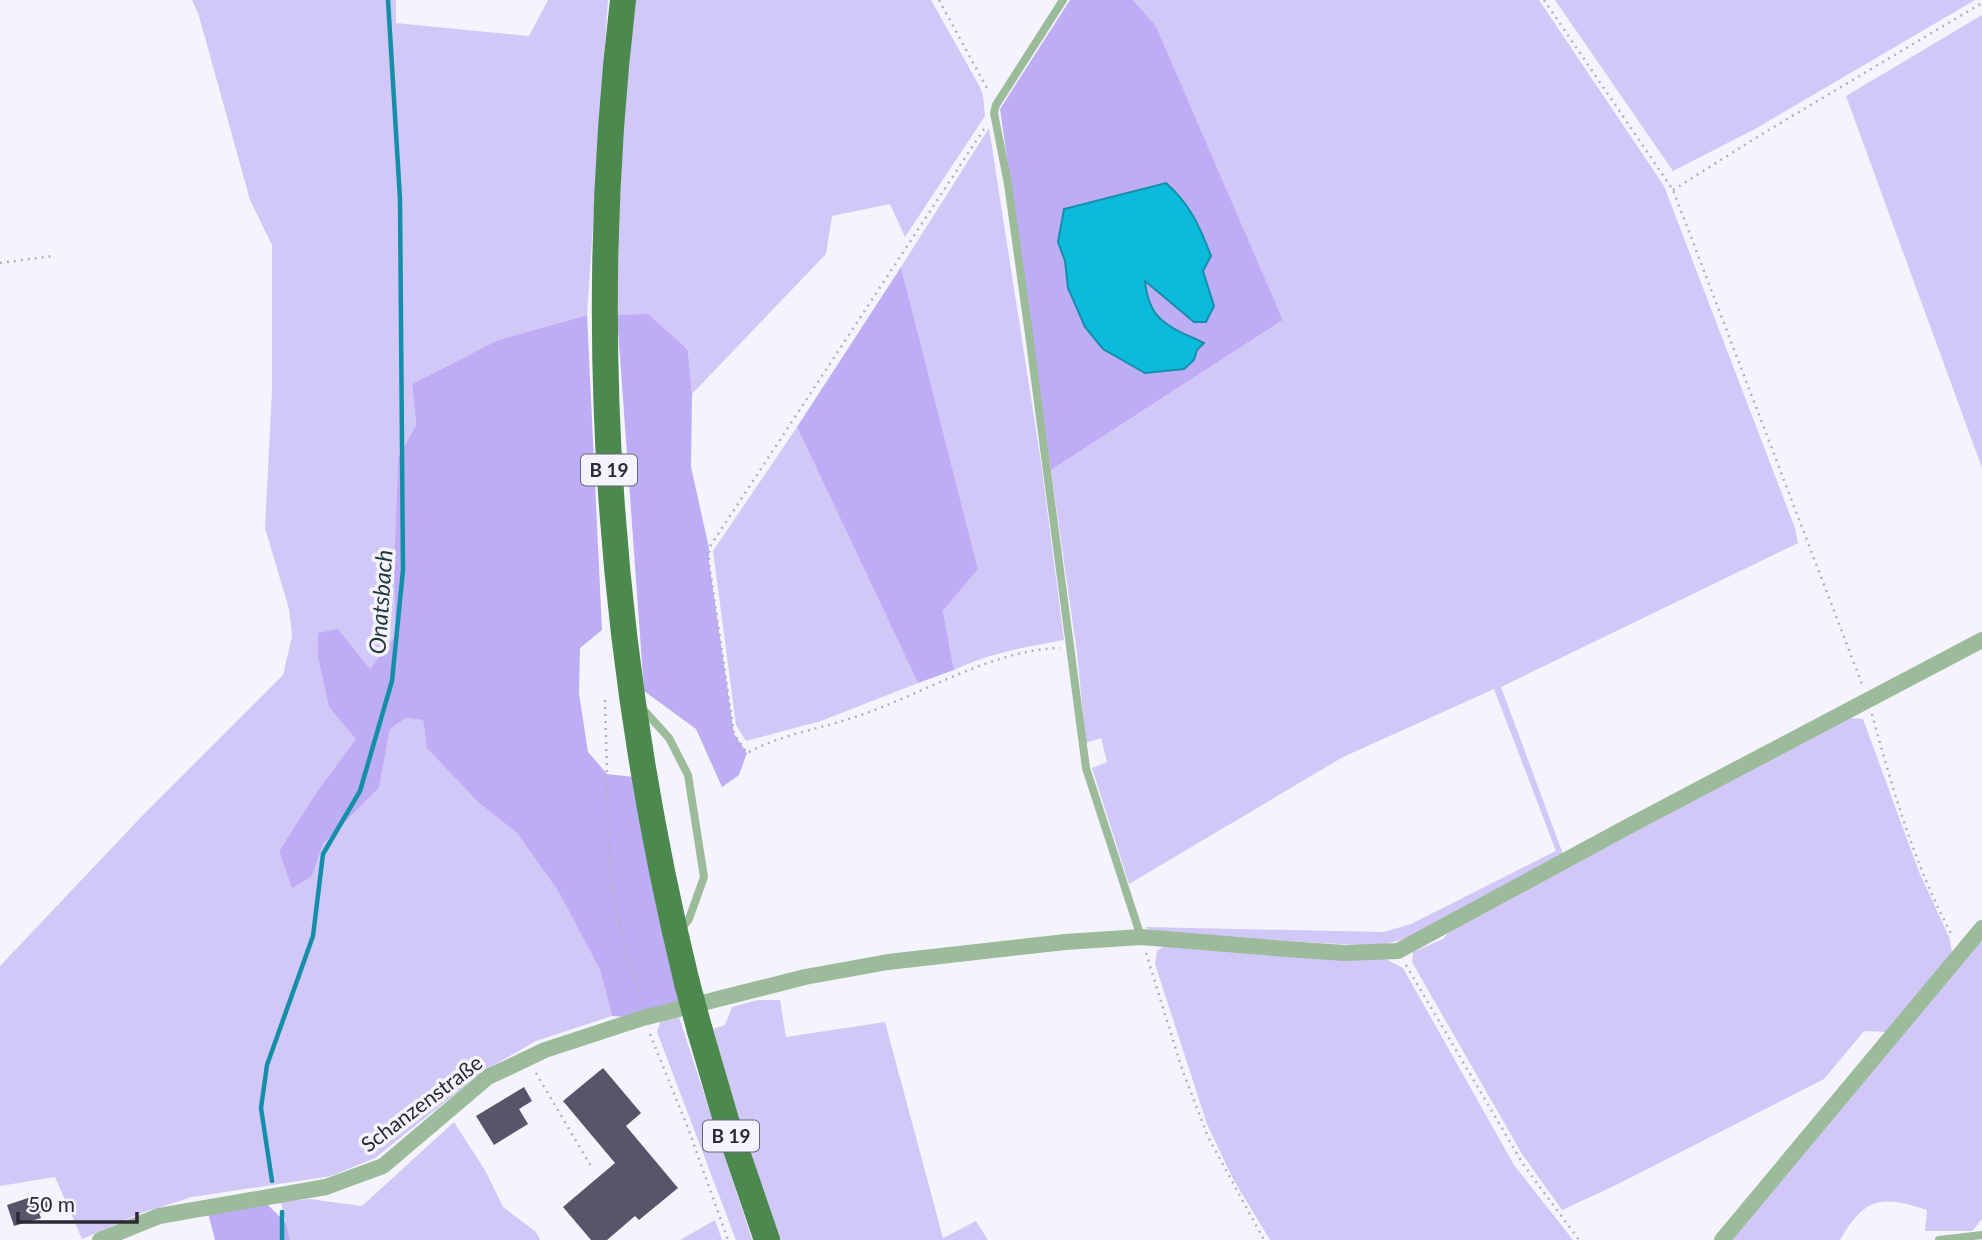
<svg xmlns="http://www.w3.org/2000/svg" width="1982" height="1240" font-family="Lato,sans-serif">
  <rect width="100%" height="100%" fill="#f5f3fd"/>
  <path fill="#d1c8f7" d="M192,0H396V23L529,36L548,0H608L587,315L498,340L412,384L416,425L398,458L394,571L395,636L370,670L338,630L329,707L357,739L316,793L279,851L312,876L323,844L379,788L390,729L406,718L423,720L427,747L479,803L517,833L560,892L600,970L612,1016L536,1041L485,1070L375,1158L331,1176L192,1197L144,1212L82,1239L55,1177L0,1186V966L142,816L283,675L292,636L289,609L265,528L272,391V245L250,200L199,16Z
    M634,0H931L980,87L983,96L985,116L905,237L890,204L832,216L826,254L692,394L688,349L617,315L621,160Z
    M1133,0H1539L1664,186L1795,528L1798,543L1501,687L1563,854L1408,938L1378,946L1156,934L1145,927L1384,932L1411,924L1556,851L1494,689L1343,757L1129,884L1092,768L1107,762L1101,738L1086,743L1077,653L1051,470L1283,320L1156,26Z
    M1555,0H1975L1755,129L1673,171Z
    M1982,15V468L1846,96Z
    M989,128L1041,462L1064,640C1024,647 991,653 954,670L943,611L978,569L901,267Z
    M797,427L918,683L821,721L746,741L736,725L713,551Z
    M1850,718L1863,719L1919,872L1949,937L1952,952L1888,1032L1864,1031L1824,1079L1614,1186L1562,1210L1522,1154L1412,962L1413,952L1443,939L1453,927Z
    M1982,936V1219L1972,1231H1925L1927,1210C1881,1195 1865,1197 1840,1240H1728Z
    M1166,945L1384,958L1403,968L1514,1165L1573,1240H1270L1233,1179L1207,1124L1155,964L1157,951Z
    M758,1000H780L786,1037L885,1022L943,1238L976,1221L988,1240H779L751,1159L713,1029L725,1025L732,1007Z
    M679,1017L752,1240H736L657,1032L661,1020Z
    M454,1122L486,1172L503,1207L536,1232L540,1240H290L281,1202L309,1199L362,1206Z
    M715,1220L722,1240H680Z"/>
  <path fill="#bdadf5" d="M1070,0H1133L1156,26L1283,320L1051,470L1000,109Z
    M901,267L978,569L943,611L954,670L918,683L797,427Z
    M648,314L688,350L692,394L691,467L709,548V562L734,734L747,753L739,775L722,787L696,729L644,691L617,315Z
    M587,315L602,630L580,648L579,694L588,752L607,774L634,777L682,1007L643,1018L612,1016L600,970L559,892L517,833L479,803L427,748L423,720L406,718L390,729L379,788L323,844L312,876L292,888L279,851L316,793L356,739L329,707L318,656V633L338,629L370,669L395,636L394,571L398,458L416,425L412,384L498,340Z
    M262,1199L286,1223L290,1240H215L207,1209Z"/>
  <path fill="#0cbbdb" stroke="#158fa9" stroke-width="2" d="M1166,183C1190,204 1200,227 1211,256L1203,271L1214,306L1206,322H1194L1145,281C1149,323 1171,327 1204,343L1197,350L1194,360L1184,369L1145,373L1103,349L1085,327L1068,288L1065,261L1058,242L1064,209Z"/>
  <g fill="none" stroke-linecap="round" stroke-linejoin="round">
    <path stroke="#158fa9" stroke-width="4.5" d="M272,1181L261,1108L267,1065L313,936L323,854L360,791L392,681L403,570L400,199L388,0
      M282,1240V1212"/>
  </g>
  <path fill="#58546a" d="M603,1068L641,1113L626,1126L678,1188L639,1220L635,1216L607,1240H591L563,1207L615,1163L563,1101Z
    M524,1087L532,1101L519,1109L528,1124L494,1145L476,1116Z
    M34,1196L36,1201L49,1196L53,1209L39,1213L41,1218L14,1226L7,1205Z"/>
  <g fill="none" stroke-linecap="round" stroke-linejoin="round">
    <path stroke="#b3b1bb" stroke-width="2.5" stroke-dasharray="2 5" stroke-linecap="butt" d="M939,0L989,92
      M1544,0L1673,190L1862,684
      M984,129L709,548V562L734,734L747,753C782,734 820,729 858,716C921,695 994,649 1060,648
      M1673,190L1762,134L1982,3
      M0,263L53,256
      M605,700L609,850L614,903L642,1004
      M1872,714C1893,791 1915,867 1953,937
      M1146,953L1182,1069L1208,1137L1264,1240
      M1406,965L1523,1164L1579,1240
      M650,1034L688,1128L728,1240
      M536,1073L592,1168"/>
    <path stroke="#9bbb9a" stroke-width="8" d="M1063,0L996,105L994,113L1008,184L1029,334L1086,768L1141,937
      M641,707L669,738L688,775L704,877L689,919L682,928
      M1939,1240L1982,1235"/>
    <path stroke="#9bbb9a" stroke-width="16" d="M100,1240L159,1216L326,1187L383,1166L488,1077L545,1050L643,1018L805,977L888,962L1065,942L1141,937L1286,949L1345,953L1398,951L1629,826L1982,640
      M1722,1240L1982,928"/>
    <path stroke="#4c894e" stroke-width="26" d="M623,0C584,328 609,663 687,983
      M700,1031L726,1120L767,1240"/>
    <path stroke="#4c894e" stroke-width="26" d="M687,983L700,1031"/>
  </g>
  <g text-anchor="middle" stroke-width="7" stroke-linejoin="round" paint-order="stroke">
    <g fill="#f5f3fd" stroke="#686670" stroke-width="2">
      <rect x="581" y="454.5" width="56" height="31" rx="5"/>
      <rect x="703" y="1120.5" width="56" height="31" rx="5"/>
    </g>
    <g font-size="19" font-weight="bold" fill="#2b2933">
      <text x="609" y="477">B 19</text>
      <text x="731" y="1143">B 19</text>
    </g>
    <g font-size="21" fill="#2b2933" stroke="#f5f3fd">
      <text transform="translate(422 1104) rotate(-37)" y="7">Schanzenstraße</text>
    </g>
    <g font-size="23" font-style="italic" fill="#1f373d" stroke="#f5f3fd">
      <text transform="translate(381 602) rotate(-86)" y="8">Onatsbach</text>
    </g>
  </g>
  <path d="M18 1212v10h119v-10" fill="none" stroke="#2b2933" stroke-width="3.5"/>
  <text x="28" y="1212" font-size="21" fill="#2b2933" stroke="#f5f3fd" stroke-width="5" paint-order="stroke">50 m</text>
</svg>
